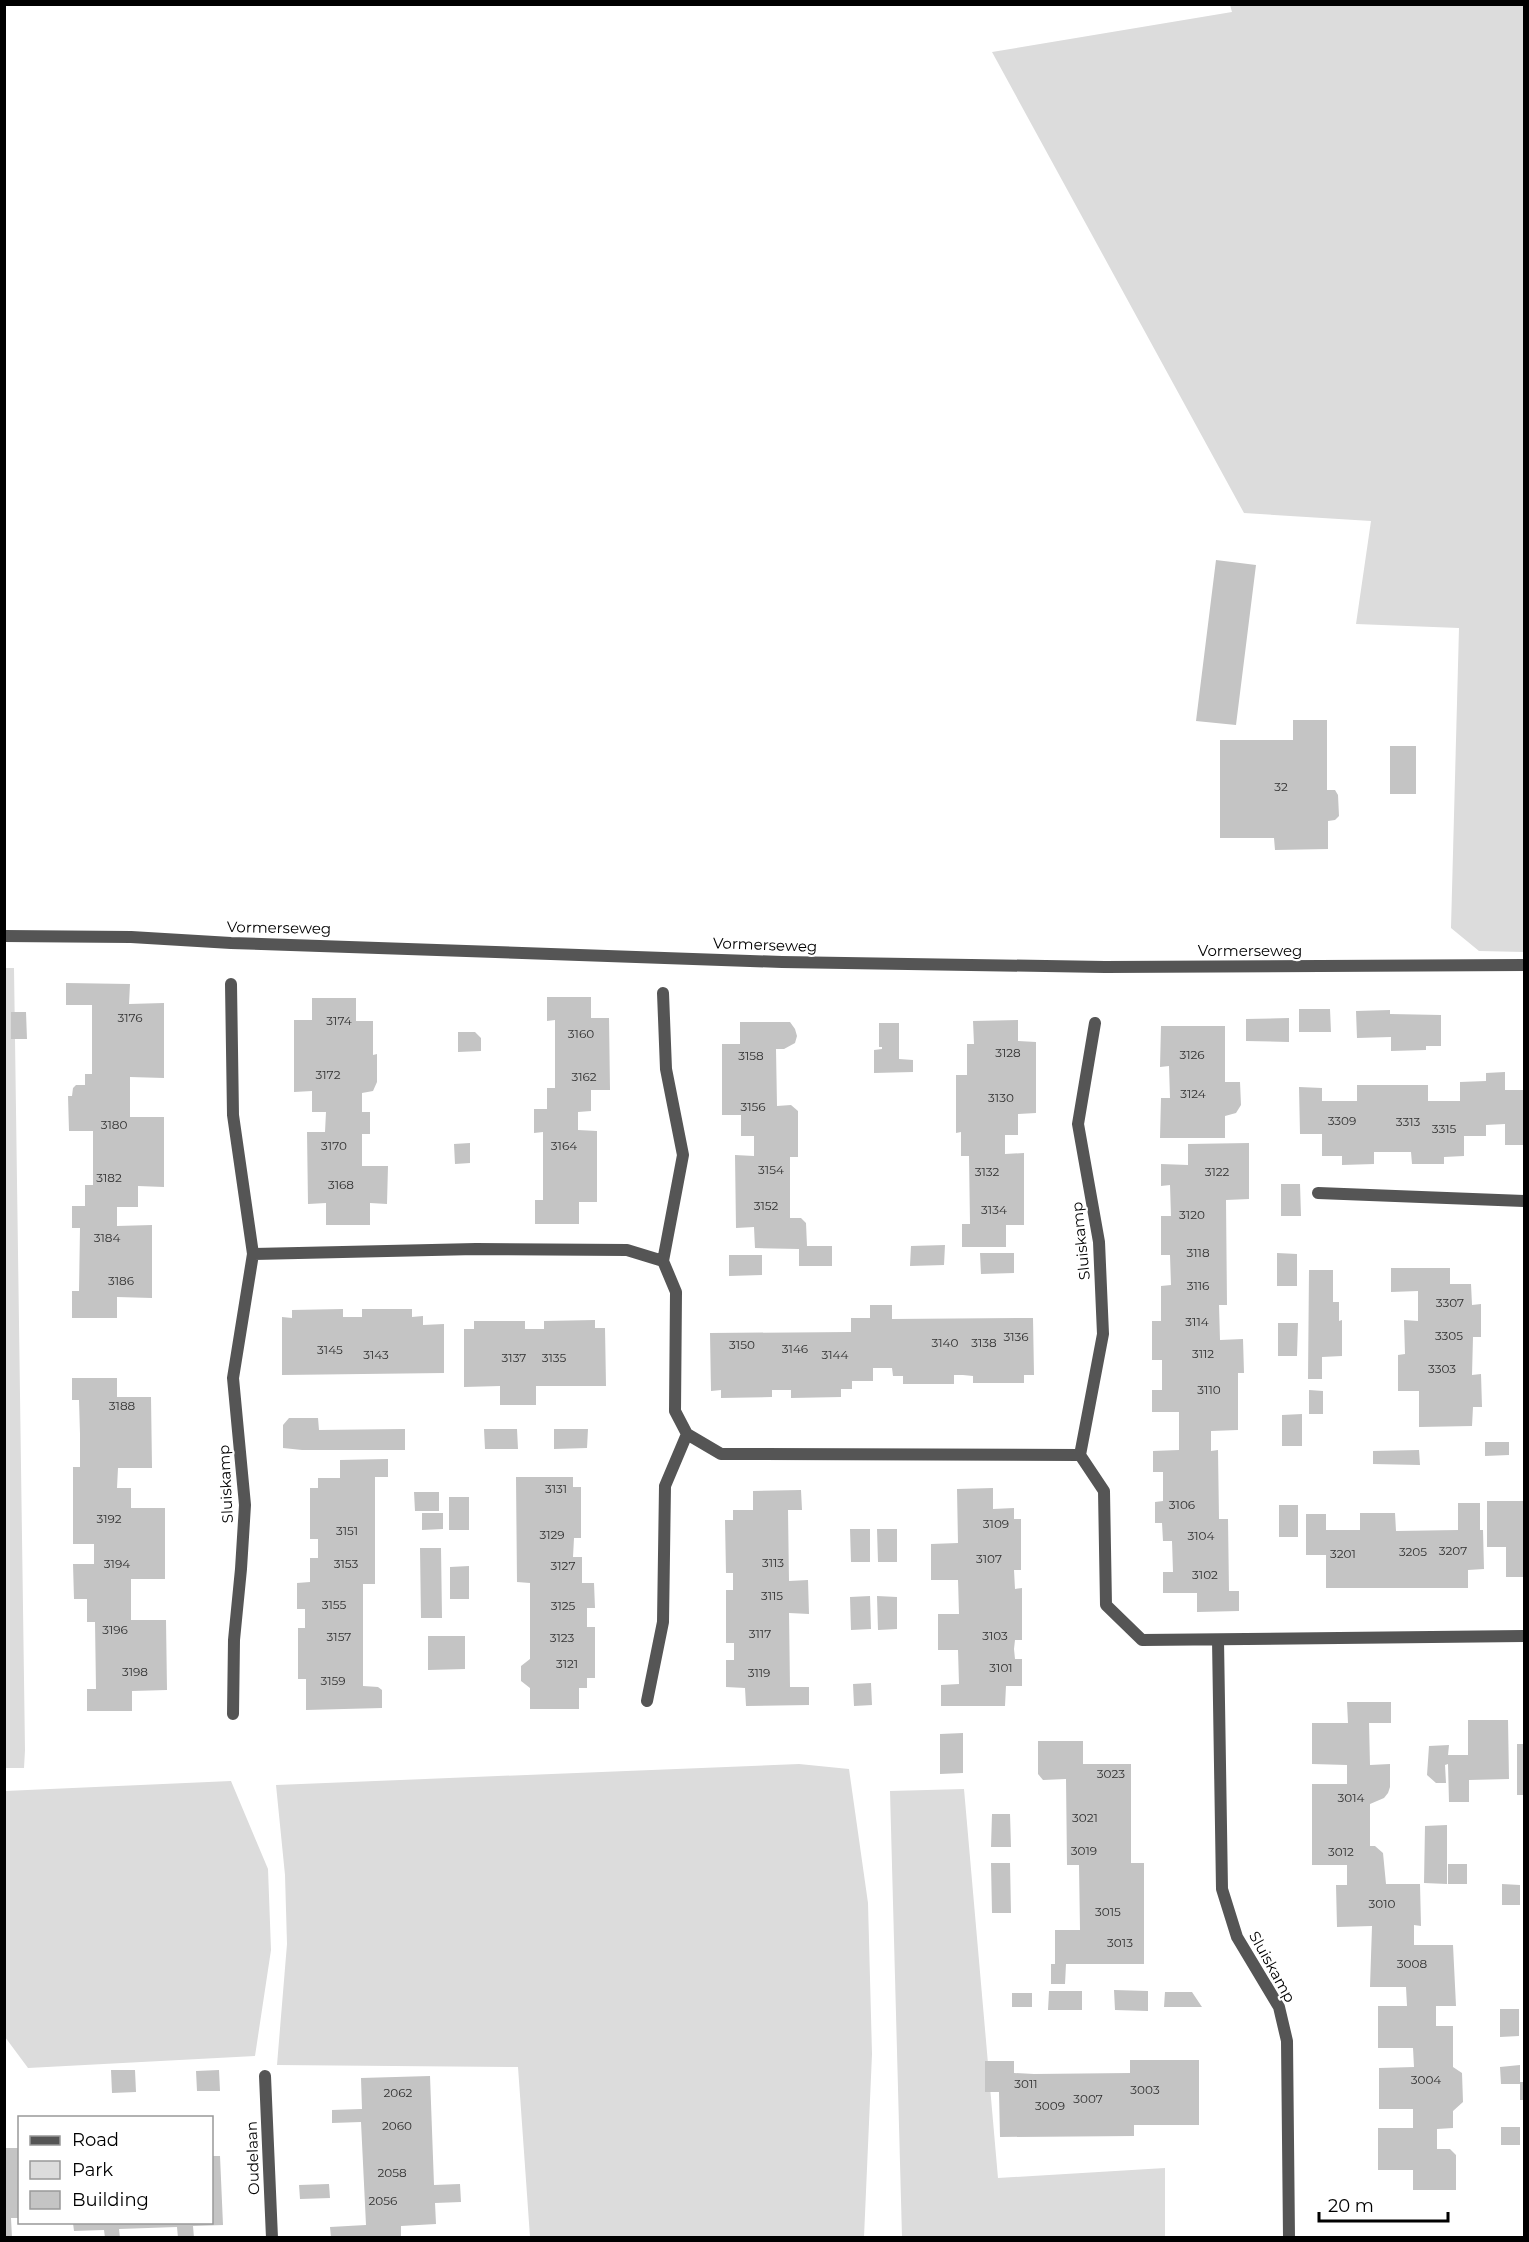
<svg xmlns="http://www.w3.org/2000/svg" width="1529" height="2242" font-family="Montserrat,sans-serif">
  <rect width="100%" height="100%" fill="#fff"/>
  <path fill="#dcdcdc" d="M1230,5H1524V952L1479,951L1451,928L1459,628L1356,624L1371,521L1244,513L992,52L1232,12Z
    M5,968H14L25,1750L24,1768H5Z
    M799,1764L849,1769L868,1903L872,2054L864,2237H530L518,2067L277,2065L287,1944L285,1875L276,1785Z
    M231,1781L268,1869L271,1950L255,2056L28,2068L5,2037V1791Z
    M964,1789L998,2178L1165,2168V2237H902L890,1791Z"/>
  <path fill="#c4c4c4" d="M1216,560L1256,565L1236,725L1196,721Z
    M1293,720H1327V790H1335L1338,795L1339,816L1335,820L1328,821V849L1275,850L1274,838H1220V740H1293Z
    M1390,746H1416V794H1390Z
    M66,983L130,984L129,1004L164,1003V1078L130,1077V1117H164V1187L138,1186V1207H117V1226L152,1225V1298L117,1297V1318H72V1291H79L80,1228H72V1206H85V1185H93V1131H69L68,1096H72L73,1088L76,1085H85V1074H92V1005H66Z
    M547,997H591V1018H609L610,1090H591V1111L578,1112V1130L597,1131V1202H579V1224H535V1200H543V1132L534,1133V1109H547V1088H555V1020L547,1021Z
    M312,998H356V1021H373V1055L377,1054V1082L373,1091L362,1093V1112H370V1134H362V1166H388L387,1204L370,1203V1225H326V1203L308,1204L307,1132H325L326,1112H312V1091L294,1092V1020H312Z
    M1299,1009H1330L1331,1032H1299Z
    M1390,1010V1014L1441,1015V1046H1426V1050L1391,1051V1037L1357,1038L1356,1011Z
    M11,1012H26L27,1039H11Z
    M1289,1018V1042L1246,1041V1019Z
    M1018,1020V1041L1036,1042V1113L1018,1114V1135H1005V1154L1024,1153V1225H1006V1247H962V1224H970L969,1156H961V1132L956,1133V1075H967V1044H974L973,1021Z
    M740,1022H790L795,1029L797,1036L795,1043L784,1049H776L777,1106L791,1105L798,1111V1157H790V1218H801L806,1223L807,1246H832V1266H799V1249L755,1248L754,1227L736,1228L735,1155L754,1156V1136H741V1115H722V1044H740Z
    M879,1023H899V1059L913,1060V1072L874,1073V1050L882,1049V1047H879Z
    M1161,1026H1225V1082H1240L1241,1105L1236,1113L1225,1116V1138H1160L1161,1098H1170L1169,1066L1160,1067Z
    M458,1032H475L481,1038V1051L458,1052Z
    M1505,1072V1090H1524V1145H1505V1124L1486,1125V1136H1464V1156L1444,1157V1164H1412L1411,1152H1374V1164L1342,1165V1156H1322V1134H1300L1299,1087L1322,1088V1101H1357V1085H1428V1101H1460V1082L1486,1081V1073Z
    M470,1143V1163L455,1164L454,1144Z
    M1249,1143V1199L1226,1200L1227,1305H1219L1220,1340L1243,1339L1244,1373H1238V1430L1211,1431V1451L1218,1450L1219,1519H1228L1229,1591H1239V1611L1197,1612V1593H1163V1572H1173L1172,1541H1163L1162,1523H1155V1502L1163,1501V1472H1153V1451L1179,1450V1412H1152V1390H1162V1360H1152V1321H1161V1286L1171,1285L1170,1255H1161V1216H1171L1170,1185L1161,1186V1164L1188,1165V1144Z
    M1281,1184H1300L1301,1216H1281Z
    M945,1245L944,1265L910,1266L911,1246Z
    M980,1253H1014V1273L981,1274Z
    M1277,1253L1297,1254V1286H1277Z
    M729,1255H762V1275L729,1276Z
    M1391,1268H1450V1284H1471L1472,1305L1481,1304V1337H1473L1472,1375L1481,1374L1482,1407H1473L1472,1426L1419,1427V1391H1398V1355L1405,1354L1404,1320L1418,1321V1291L1391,1292Z
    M1309,1270H1333V1302H1339V1321L1342,1320V1356L1322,1357V1379H1308Z
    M870,1305H892V1319L1033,1318L1034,1375H1024V1383H973V1376L963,1375H954V1384H903V1376H893L892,1368H873V1381H852V1389H841V1397L791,1398V1390H772V1397L721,1398V1390L711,1391L710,1333L851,1332V1318H870Z
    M343,1309V1317H362V1309H412V1317L423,1316V1325L444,1324V1373L282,1375V1317L292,1318V1310Z
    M595,1320V1328H605L606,1386H536V1405H500V1386L464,1387V1329H474V1321H525V1329H544V1321Z
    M1278,1323H1298L1297,1356H1278Z
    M72,1378H117V1397H151L152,1468H118L117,1488H131V1508H165V1579H131V1620H166L167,1690L132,1691V1711H87V1689H96L95,1622H87V1599H74L73,1564H94V1544H73V1467H80V1434L79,1400H72Z
    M1309,1390L1323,1391V1414H1309Z
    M1302,1414V1446H1282V1415Z
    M289,1418H318L319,1430L405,1429V1450H302L283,1448V1425Z
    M484,1429H517L518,1449H485Z
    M554,1429H588L587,1448L554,1449Z
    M1485,1442H1509V1455L1485,1456Z
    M1419,1450L1420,1465L1373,1464V1451Z
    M388,1459V1477H375V1584H363V1686L378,1687L382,1690V1708L306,1710V1679H298V1628H305V1609H297V1583L310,1582V1558H318V1539H310V1488H318V1478H340V1460Z
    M516,1477H573V1487H581V1538H574L573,1557H582V1583H594L595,1608H587V1627H595V1678H587V1688H579V1709H530V1688L521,1681V1666L530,1659V1583L517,1582Z
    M993,1488V1509L1014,1508V1519H1021V1570H1014L1015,1589L1022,1588V1640H1015L1014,1649L1015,1659H1022V1686H1006L1005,1706H941V1685L959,1684L958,1650H938V1614H959L958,1580H931V1544L958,1543L957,1489Z
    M801,1490L802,1510H788L789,1581L808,1580L809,1614L789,1613L790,1687H809V1705L746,1706L745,1688L726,1687V1660H734V1643H726V1590H733V1573H726L725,1520H733V1510H753V1491Z
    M414,1492H439V1511H415Z
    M449,1497H469V1530H449Z
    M1487,1501H1524V1577H1506V1547H1487Z
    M1458,1503H1480V1530H1483L1484,1569L1468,1570V1588H1326V1555H1306V1514H1326V1530H1360V1513H1395L1396,1531L1458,1530Z
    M1279,1505H1298V1537H1279Z
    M422,1513H443V1529L422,1530Z
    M850,1529H870V1562H851Z
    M877,1529H897V1562H878Z
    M420,1548H441L442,1618H421Z
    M469,1566V1599H450V1567Z
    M870,1596L871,1629L851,1630L850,1597Z
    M877,1596L897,1597V1629L878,1630Z
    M428,1636H465V1669L428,1670Z
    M871,1683L872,1705L854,1706L853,1684Z
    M1347,1702H1391V1723H1369L1370,1765L1390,1764V1787L1388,1793L1384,1798L1370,1804V1846H1375L1383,1853L1386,1884H1420L1421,1926L1414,1925V1945H1453L1456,2006H1436V2026H1453V2067L1462,2073L1463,2102L1453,2111V2128L1437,2129V2149H1450L1456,2155V2190H1413V2170H1378V2128H1413V2109H1379V2068L1414,2067L1413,2048H1378V2006H1407L1406,1987H1370L1372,1926L1337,1927L1336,1885H1347V1865H1312V1784H1347V1765L1312,1764V1723H1348Z
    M1468,1720H1508L1509,1779L1469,1780V1802H1449L1448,1764L1445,1765L1446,1783H1436L1427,1775L1429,1746L1449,1745L1448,1755H1468Z
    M963,1733V1773L940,1774V1734Z
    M1038,1741H1083V1764H1131V1863H1144V1964H1066L1065,1984H1051V1964H1055V1930H1080L1079,1865H1067L1066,1779L1043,1780L1038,1774Z
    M1517,1744H1524V1795H1517Z
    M992,1814H1010L1011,1847H991Z
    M1447,1825V1884L1424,1883L1425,1826Z
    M991,1863H1010L1011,1913H992Z
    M1448,1864H1467V1884H1448Z
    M1502,1884L1520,1885V1905H1502Z
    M1114,1990L1148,1991V2011L1115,2010Z
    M1049,1991H1082V2010H1048Z
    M1165,1992H1192L1202,2007H1164Z
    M1012,1993H1032V2007H1012Z
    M1500,2009H1519V2036L1500,2037Z
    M1130,2060H1199V2125H1134V2136L1000,2137L999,2092H985V2061H1014V2073L1034,2074L1130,2073Z
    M1520,2065V2082H1524V2100H1520V2084H1501L1500,2067Z
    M111,2070H135L136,2092L112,2093Z
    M219,2070L220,2091H197L196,2071Z
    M430,2076L434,2185L460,2184L461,2202L435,2203L436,2224L401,2226V2238H331L330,2227L366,2225L361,2122L332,2123V2110L362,2109L361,2078Z
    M1501,2127H1520V2145H1501Z
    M4,2148H20V2218H11L12,2238H4Z
    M212,2156H220L223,2225L193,2226L194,2238H178L177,2227L119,2229L120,2238H105L104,2230L74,2231L73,2223H212Z
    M329,2184L330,2198L300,2199L299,2185Z"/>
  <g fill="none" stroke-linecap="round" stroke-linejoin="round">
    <path stroke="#555" stroke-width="12" d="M4,936L131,937L231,943L782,962L1105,967L1524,965
      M231,984L233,1115L253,1254L233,1378L245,1505L241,1569L234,1640L233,1714
      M663,993L666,1069L683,1155L663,1261L676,1292L675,1411L687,1434L721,1454L1080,1455
      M1095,1023L1078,1124L1099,1242L1103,1334L1080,1455L1104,1491L1106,1605L1142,1640L1524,1636
      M1318,1193L1524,1201
      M253,1254L476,1249L627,1250L663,1261
      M1218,1640L1222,1889L1237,1937L1279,2007L1287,2041L1289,2238
      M647,1701L663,1622L665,1486L687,1434
      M265,2076L272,2238"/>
  </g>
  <g text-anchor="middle" stroke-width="4.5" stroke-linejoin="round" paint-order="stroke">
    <g font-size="12" fill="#313131">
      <text x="1281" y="791">32</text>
      <text x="130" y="1022">3176</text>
      <text x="339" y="1025">3174</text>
      <text x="581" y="1038">3160</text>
      <text x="1008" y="1057">3128</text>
      <text x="1192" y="1059">3126</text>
      <text x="751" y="1060">3158</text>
      <text x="328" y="1079">3172</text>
      <text x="584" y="1081">3162</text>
      <text x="1193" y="1098">3124</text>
      <text x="1001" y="1102">3130</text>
      <text x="753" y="1111">3156</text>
      <text x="1342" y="1125">3309</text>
      <text x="1408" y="1126">3313</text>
      <text x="114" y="1129">3180</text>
      <text x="1444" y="1133">3315</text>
      <text x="334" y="1150">3170</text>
      <text x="564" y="1150">3164</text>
      <text x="771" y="1174">3154</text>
      <text x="987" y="1176">3132</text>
      <text x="1217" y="1176">3122</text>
      <text x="109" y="1182">3182</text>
      <text x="341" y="1189">3168</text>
      <text x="766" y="1210">3152</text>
      <text x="994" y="1214">3134</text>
      <text x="1192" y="1219">3120</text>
      <text x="107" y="1242">3184</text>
      <text x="1198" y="1257">3118</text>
      <text x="121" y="1285">3186</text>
      <text x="1198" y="1290">3116</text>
      <text x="1450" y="1307">3307</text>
      <text x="1197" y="1326">3114</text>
      <text x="1449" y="1340">3305</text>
      <text x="1016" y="1341">3136</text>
      <text x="945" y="1347">3140</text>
      <text x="984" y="1347">3138</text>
      <text x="742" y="1349">3150</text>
      <text x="795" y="1353">3146</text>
      <text x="330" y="1354">3145</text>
      <text x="1203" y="1358">3112</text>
      <text x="376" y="1359">3143</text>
      <text x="835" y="1359">3144</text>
      <text x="514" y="1362">3137</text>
      <text x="554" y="1362">3135</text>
      <text x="1442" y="1373">3303</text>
      <text x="1209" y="1394">3110</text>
      <text x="122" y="1410">3188</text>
      <text x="556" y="1493">3131</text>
      <text x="1182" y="1509">3106</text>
      <text x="109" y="1523">3192</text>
      <text x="996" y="1528">3109</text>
      <text x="347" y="1535">3151</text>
      <text x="552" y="1539">3129</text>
      <text x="1201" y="1540">3104</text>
      <text x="1453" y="1555">3207</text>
      <text x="1413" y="1556">3205</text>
      <text x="1343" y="1558">3201</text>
      <text x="989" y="1563">3107</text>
      <text x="773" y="1567">3113</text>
      <text x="117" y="1568">3194</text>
      <text x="346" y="1568">3153</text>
      <text x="563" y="1570">3127</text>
      <text x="1205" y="1579">3102</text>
      <text x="772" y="1600">3115</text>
      <text x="334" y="1609">3155</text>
      <text x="563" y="1610">3125</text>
      <text x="115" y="1634">3196</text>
      <text x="760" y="1638">3117</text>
      <text x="995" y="1640">3103</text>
      <text x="339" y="1641">3157</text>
      <text x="562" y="1642">3123</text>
      <text x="567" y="1668">3121</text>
      <text x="1001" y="1672">3101</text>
      <text x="135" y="1676">3198</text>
      <text x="759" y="1677">3119</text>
      <text x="333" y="1685">3159</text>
      <text x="1111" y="1778">3023</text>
      <text x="1351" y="1802">3014</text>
      <text x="1085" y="1822">3021</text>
      <text x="1084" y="1855">3019</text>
      <text x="1341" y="1856">3012</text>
      <text x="1382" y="1908">3010</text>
      <text x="1108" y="1916">3015</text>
      <text x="1120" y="1947">3013</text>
      <text x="1412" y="1968">3008</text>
      <text x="1426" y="2084">3004</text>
      <text x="1026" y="2088">3011</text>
      <text x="1145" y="2094">3003</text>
      <text x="398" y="2097">2062</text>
      <text x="1088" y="2103">3007</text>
      <text x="1050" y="2110">3009</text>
      <text x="397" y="2130">2060</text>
      <text x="392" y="2177">2058</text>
      <text x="383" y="2205">2056</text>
    </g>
    <g font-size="15" fill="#000" stroke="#fff">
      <text transform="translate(279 928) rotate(1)" y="5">Vormerseweg</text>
      <text transform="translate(765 945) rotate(2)" y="5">Vormerseweg</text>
      <text x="1250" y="956">Vormerseweg</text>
      <text transform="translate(1081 1241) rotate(-96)" y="5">Sluiskamp</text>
      <text transform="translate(226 1484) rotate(-93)" y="5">Sluiskamp</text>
      <text transform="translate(1272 1967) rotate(61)" y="5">Sluiskamp</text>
      <text transform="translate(253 2158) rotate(-92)" y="5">Oudelaan</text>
    </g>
  </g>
  <rect width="1529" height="2242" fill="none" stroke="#000000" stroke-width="12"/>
  <rect x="18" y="2116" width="195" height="108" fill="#ffffff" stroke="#999999" stroke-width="1.5"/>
  <rect x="30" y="2136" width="30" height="9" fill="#555555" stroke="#999999" stroke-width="1.5"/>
  <text x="72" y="2146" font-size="18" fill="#000000">Road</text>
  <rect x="30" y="2161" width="30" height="18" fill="#dcdcdc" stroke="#999999" stroke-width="1.5"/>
  <text x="72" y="2176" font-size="18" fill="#000000">Park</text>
  <rect x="30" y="2191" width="30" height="18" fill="#c4c4c4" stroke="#999999" stroke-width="1.5"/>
  <text x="72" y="2206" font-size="18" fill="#000000">Building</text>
  <path d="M1319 2212v9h129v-9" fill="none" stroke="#000000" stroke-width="3"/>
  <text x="1328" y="2212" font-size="18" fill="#000000" stroke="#ffffff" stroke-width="4.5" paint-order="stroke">20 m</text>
</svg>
